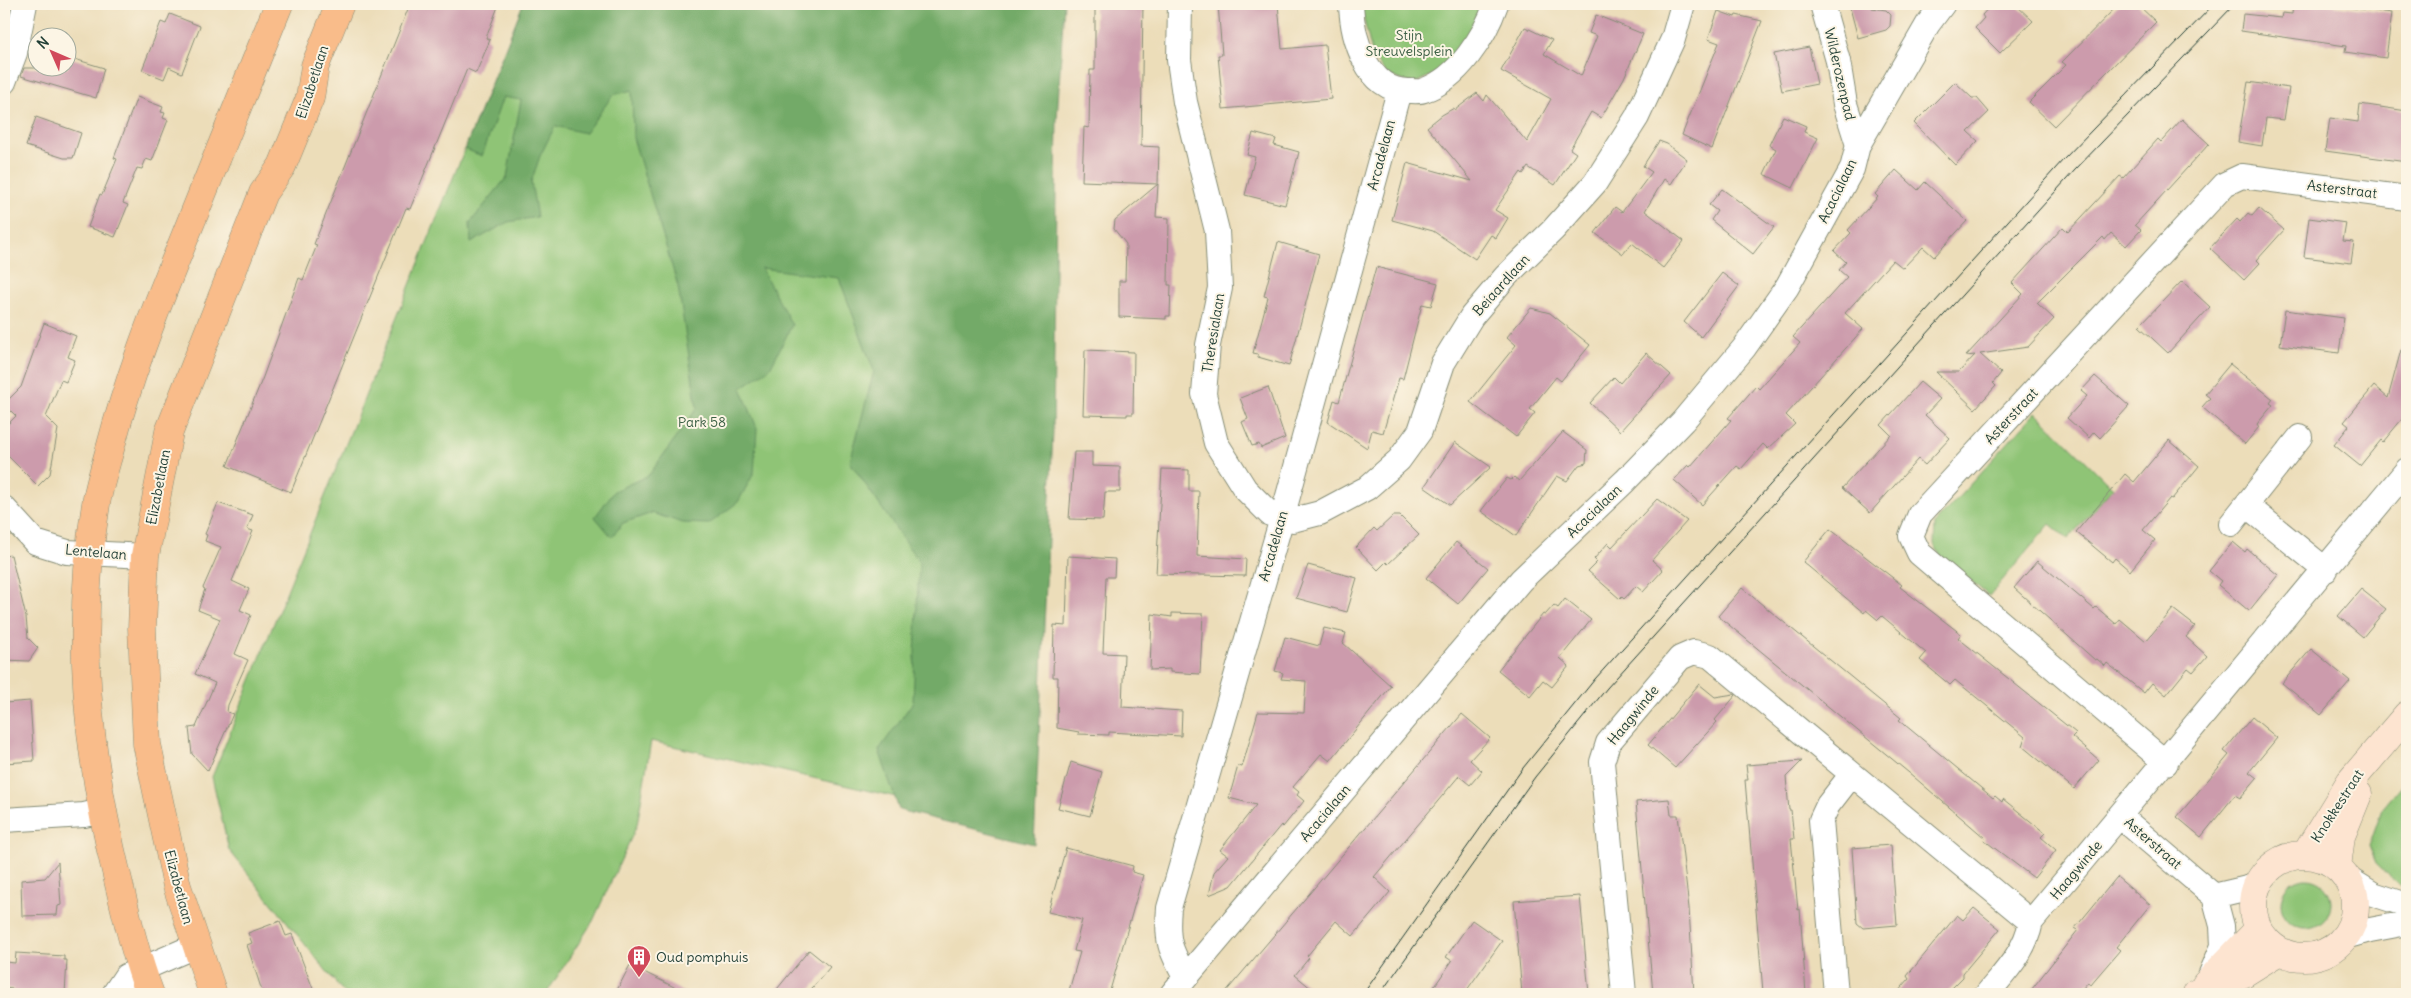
<svg xmlns="http://www.w3.org/2000/svg" width="2411" height="998" font-family="Delius,sans-serif">
  <rect width="100%" height="100%" fill="#fcf5e5"/>
  <filter id="ink" filterUnits="userSpaceOnUse"><feTurbulence type="fractalNoise" baseFrequency=".02" numOctaves="2"/><feDisplacementMap in="SourceGraphic" scale="10" xChannelSelector="R" yChannelSelector="G"/><feConvolveMatrix kernelMatrix="1 2 1 2 8 2 1 2 1" color-interpolation-filters="sRGB"/></filter>
  <filter id="wash" filterUnits="userSpaceOnUse"><feTurbulence type="fractalNoise" baseFrequency=".0096" numOctaves="4" result="noise"/><feDisplacementMap in="SourceGraphic" scale="20" xChannelSelector="R" yChannelSelector="G"/><feGaussianBlur stdDeviation="1.12" result="paint"/><feColorMatrix in="noise" values="0 0 0 0 0 0 0 0 0 0 0 0 0 0 0 0 0 1.4 0 .05"/><feComposite in="paint" operator="in"/></filter>
  <g filter="url(#wash)">
    <rect width="100%" height="100%" fill="#ecddb9"/>
    <path fill="#8fc476" stroke="#578055" d="M523,4H1040L1010,823L651,741L637,825L593,921L546,994H345L229,850L212,777Z
      M1360,4H1484L1477,27L1438,72L1413,84L1387,75L1373,57Z
      M2036,412L2113,488L2068,539L2050,524L1989,596L1940,555L1934,544L1935,523Z
      M2407,779V887L2400,886L2376,863L2369,846L2382,809Z
      M2281 903a25 25 0 1 1 50 0a25 25 0 1 1-50 0Z"/>
    <path fill="#73aa67" stroke="#49744e" d="M523,4H1064L1057,120L1053,432L1034,844L899,810L879,750L913,702L919,562L850,462L874,371L839,278L761,268L792,325L770,368L741,388L757,428L754,473L738,502L709,524L683,523L652,513L623,523L612,537L595,517L614,491L649,475L697,408L678,286L633,138L632,90L613,95L585,133L555,126L540,156L531,182L537,217L508,222L471,243L470,223L507,177L521,100L503,97L482,156L465,149Z"/>
    <g id="blocks">
      <path fill="#cc9bac" d="M410,4H499L486,38L490,40L476,73L467,69L410,209L406,208L291,492L227,466L263,377L299,278L303,280L317,245L314,244Z
        M1095,4H1143L1141,146L1159,147L1158,184L1082,181L1084,127L1089,128L1090,70H1095Z
        M1218,4H1278L1282,49L1325,45L1331,99L1223,109L1218,55H1222Z
        M1849,4H1871L1872,8L1886,10L1891,15L1890,26L1886,30L1858,38Z
        M1992,4H2015L2033,21L2000,53L1975,28L1984,18L1982,15Z
        M2119,4H2137L2156,22L2054,126L2029,102L2066,65L2062,62Z
        M2293,4H2325L2392,13L2386,58L2345,52L2346,46L2241,31L2243,14L2281,18L2282,13L2292,14Z
        M1718,11L1735,17L1736,15L1762,21L1712,149L1682,135L1719,43L1708,39Z
        M170,14L200,26L182,73L169,67L164,79L142,70L161,22L166,24Z
        M1596,15L1643,34L1624,78L1601,118L1591,112L1570,149L1576,153L1555,185L1528,167L1523,174L1521,172L1495,210L1508,218L1496,238L1491,235L1475,259L1433,231L1392,220L1407,163L1472,181L1427,127L1442,115L1454,108L1455,110L1477,93L1484,101L1487,95L1527,142L1551,99L1501,71L1525,27L1552,40L1544,54L1581,76L1597,36L1589,33Z
        M1809,47L1817,84L1782,91L1774,54Z
        M68,57L104,68L96,98L21,76L24,68H68Z
        M1955,82L1972,98H1977L1989,112L1968,132L1978,141L1955,165L1914,123Z
        M2248,82L2289,88L2284,120L2266,118L2262,146L2238,142Z
        M137,97L163,107L161,112L165,113L163,118L168,120L152,161L146,159L142,169L137,168L123,203L128,205L115,237L88,227L100,194L102,195L117,159L114,158Z
        M2360,104L2407,111V162L2325,151L2330,118L2358,122Z
        M1783,116L1806,126L1804,132L1818,138L1793,188L1764,174L1776,149L1769,145Z
        M36,117L81,133L73,158H64L26,146Z
        M2182,119L2209,144L2135,225L2141,230L2126,246L2111,233L2105,240L2103,237L2037,303L2054,319L2028,347L1980,354L2001,373L1993,383L1996,386L1975,409L1936,372H1959L1975,355L1966,356L2023,294L2012,283L2063,227L2068,232L2120,176L2123,178L2158,139L2161,142Z
        M1253,133L1276,139L1274,145L1299,152L1285,205L1245,195L1255,157L1247,155Z
        M1659,141L1667,144L1687,159L1671,184L1664,179L1645,211L1684,241L1663,268L1632,243L1623,254L1595,233L1615,207L1622,212L1652,172L1643,166Z
        M1896,170L1918,190L1925,182L1967,221L1934,257L1923,247L1903,268L1893,260L1845,313L1863,329L1786,415L1795,424L1768,449L1763,444L1741,469L1737,466L1702,505L1674,480L1688,465L1690,467L1731,420L1728,418L1756,386L1759,389L1800,343L1793,337L1847,277L1839,270L1846,262L1834,251L1851,233L1848,230L1878,197L1875,194Z
        M1158,184L1156,217L1169,218L1168,285H1171L1170,316H1166V319L1119,317V281H1125L1126,244L1114,229L1115,220Z
        M1722,189L1774,227L1753,254L1711,220L1717,211L1709,205Z
        M2259,208L2284,230L2257,260L2260,263L2244,280L2210,248L2237,219L2240,222L2248,213L2252,216Z
        M2309,218L2346,223L2343,241L2354,242L2351,263L2304,257Z
        M1278,242L1319,254L1289,366L1258,357V354L1253,353L1268,297L1264,296Z
        M1376,267L1438,283L1431,306L1422,304L1403,379L1399,378L1383,433L1372,430L1367,448L1328,422L1334,400L1339,402Z
        M1722,273L1739,286L1701,337L1684,322Z
        M2182,281L2210,307L2168,353L2139,326Z
        M1531,308L1550,313L1590,345L1561,381L1556,377L1530,409L1535,413L1516,437L1470,402L1516,345L1507,337Z
        M2285,310L2344,318L2339,353L2280,345Z
        M44,323L76,336L68,357L75,360L66,382L61,380L46,417L58,429L50,474L38,486L4,452V428L16,416L4,404L21,387Z
        M1085,350L1134,352L1133,414H1127V416L1083,415Z
        M2401,350L2407,351V413L2383,442L2381,440L2360,466L2334,445L2349,426L2344,422L2374,386L2388,398Z
        M1646,353L1671,375L1620,431L1590,403L1614,377L1620,383Z
        M2230,364L2273,399L2270,403L2273,405L2257,424L2259,427L2245,444L2202,407L2210,398L2205,394Z
        M2095,376L2129,406L2100,438L2094,432L2089,438L2067,418L2087,396L2081,391Z
        M1920,382L1940,399L1925,415L1950,438L1925,465L1918,459L1870,513L1842,488L1891,435L1881,425Z
        M1268,387L1285,438L1261,448L1259,444L1252,446L1242,422L1248,419L1240,398Z
        M1563,432L1587,450L1586,463L1579,465L1567,481L1557,476L1516,536L1481,511L1507,478L1511,480L1514,477L1519,481Z
        M2169,440L2199,466L2172,499L2170,498L2143,530L2155,540L2130,571L2115,558L2112,562L2076,532L2125,474L2134,482Z
        M1455,442L1491,467L1450,505L1424,487Z
        M1074,452H1092V466L1120,467V492H1105L1103,520L1069,519Z
        M1162,469L1189,470V491H1199L1197,556L1246,559L1245,576L1156,574Z
        M1657,499L1687,521L1652,560L1663,570L1643,592L1636,586L1624,599L1622,597L1620,599L1588,571L1597,562L1594,559L1608,543L1612,547Z
        M218,503L253,515L247,529L253,531L232,581L249,589L240,610L251,615L235,654L248,660L228,705L227,712L233,714L208,771L192,754L189,728L196,727L215,683L195,674L220,619L198,610L205,589L203,588L221,547L205,541L207,535L205,534Z
        M1393,516H1400L1419,535L1388,564L1386,562L1378,570L1356,547L1374,528L1377,531Z
        M1830,529L1902,585L1900,587L1961,634L1958,638L2076,733L2072,737L2099,760L2074,789L2022,746L2025,737L1955,680L1950,685L1920,660L1926,653L1882,616L1878,620L1866,610L1864,613L1803,562Z
        M1456,542L1488,568L1458,604L1426,578Z
        M2233,542L2245,552L2247,549L2278,575L2249,611L2218,585L2221,581L2209,571Z
        M11,555L26,617L28,638L38,648L29,661L4,660V556Z
        M1068,556L1115,559L1114,577H1106L1103,653L1124,654L1122,707L1182,711L1181,736L1109,732V735L1078,734L1079,732L1057,728L1058,677H1053L1054,625L1066,626Z
        M2037,561L2094,609L2096,607L2116,624L2120,619L2146,641L2173,609L2195,626L2186,637L2207,656L2193,672L2188,668L2166,695L2152,683L2144,693L2107,663L2105,666L2097,659L2095,660L2014,588Z
        M1308,565L1357,578L1347,612L1296,598Z
        M1742,588L1901,718L1899,720L1993,798L1995,796L2002,802L2003,799L2045,833L2041,837L2056,850L2034,878L1984,840L1985,838L1914,777L1718,616Z
        M2361,589L2386,609L2363,637L2338,616Z
        M1565,599L1591,620L1560,658L1569,666L1552,687L1543,680L1530,696L1498,670L1543,614L1545,615L1554,605L1558,608Z
        M1172,613L1203,614L1200,674L1170,672V669L1150,670L1152,614L1172,617Z
        M1324,628L1346,633L1343,643L1391,686L1330,761L1321,754L1293,787L1299,792L1297,795L1304,801L1283,827L1281,825L1231,886L1209,895L1214,872L1228,856L1220,850L1256,805L1229,798L1238,766L1242,767L1258,712L1304,713L1306,681L1281,679L1283,673L1275,671L1285,637L1319,646Z
        M2311,649L2350,681L2321,715L2282,683Z
        M1699,684L1715,697L1734,694L1736,695L1715,720L1717,722L1675,768L1648,745Z
        M30,701L34,761L4,763V703Z
        M1462,714L1490,738L1470,760L1482,771L1470,785L1459,776L1374,877L1390,892L1353,936L1336,921L1307,956L1309,958L1295,975L1318,994H1224Z
        M2252,717L2277,738L2249,772L2257,778L2240,798L2235,795L2201,837L2177,817L2229,755L2224,751Z
        M1802,761L1786,777L1789,810H1791L1794,839H1791L1798,910L1800,909L1806,994H1770L1769,991L1763,992L1745,780H1748L1746,765Z
        M1071,762L1102,772L1090,816L1058,808Z
        M1669,799L1671,815H1678L1689,908L1694,994H1653L1636,802Z
        M1891,845L1897,925L1863,928L1857,923L1852,848Z
        M1066,848L1133,866L1132,872L1143,875L1109,994H1068L1080,952L1074,951L1082,920L1048,912Z
        M58,862L61,905L58,906L57,915L22,916L21,880L45,878Z
        M2117,877L2150,905L2116,947L2120,950L2090,985L2088,982L2078,994H2028L2078,930L2075,928Z
        M1580,896L1589,994H1522L1514,901Z
        M1974,908L2000,929L1963,973V977L1946,994H1896L1909,979L1907,976L1957,915L1963,920Z
        M1472,920L1502,941L1464,994H1429L1452,961L1446,957Z
        M280,921L286,936L292,934L315,994H263L247,945L252,943L248,933Z
        M809,950L830,967L807,994H773Z
        M16,953L64,956V960H67L65,994H13V989L4,988L6,962L15,963Z
        M630,965L688,994H615Z"/>
    </g>
  </g>
  <g filter="url(#ink)">
    <use href="#blocks" fill-opacity="0" stroke="#868d76" stroke-width="1"/>
    <g fill="none" stroke-linecap="round" stroke-linejoin="round">
      <g stroke="#868d76" stroke-width="26">
        <path id="street" d="M1180,4L1179,60L1185,102L1217,231L1220,288L1208,345L1204,394L1216,443L1245,489L1270,514L1293,520L1320,513L1367,488L1399,460L1420,431L1443,363L1472,316L1506,276L1553,230L1595,183L1637,117L1673,39L1683,4
          M1351,4C1352,37 1367,92 1409,91C1413,91 1420,92 1424,90C1458,79 1485,36 1496,4
          M1822,4L1838,61L1845,104L1858,145
          M4,82L15,53L25,4
          M2246,505L2326,570
          M4,508L35,542L67,552L145,556
          M2231,524L2300,437
          M2166,763L1919,553L1911,536L1920,514L2225,184L2242,176L2407,198
          M1852,774L2031,922C2025,952 2006,971 1987,994
          M2121,817L2214,896L2222,926L2223,946L2210,976
          M4,820L84,815L102,811
          M2347,878L2373,894L2407,905
          M2214,896L2256,886
          M2031,922L2407,470
          M2345,937L2370,930L2407,923
          M1185,977C1170,949 1166,941 1169,908L1282,518L1399,91
          M114,994L126,976L195,946
          M1172,994L1521,580L1625,481L1683,421L1744,348L1787,287L1852,169L1858,145L1928,24L1943,4
          M1624,994L1602,762L1608,743L1680,658L1694,652L1710,656L1852,774L1828,805L1821,820L1836,994"/>
      </g>
      <g stroke="#868d76" stroke-width="29">
        <path id="secondary" d="M2306,854L2350,782L2407,715
          M2253 906a51 51 0 1 1 102 0a51 51 0 1 1-102 0Z
          M2337,867L2341,836L2358,794
          M2206,984L2258,930
          M2197,993L2244,973L2279,951"/>
      </g>
      <g stroke="#868d76" stroke-width="29">
        <path id="primary" d="M150,994C136,957 127,918 118,880C87,755 75,632 96,504C99,486 105,467 110,449C128,380 153,315 180,249C213,167 246,85 279,4
          M213,994L177,886L147,744L142,628L145,556L169,432L263,193L282,166L310,98L315,66L340,4"/>
      </g>
      <use href="#street" stroke="#fff" stroke-width="24"/>
      <use href="#secondary" stroke="#fde4d0" stroke-width="28"/>
      <use href="#primary" stroke="#f9bc8a" stroke-width="28"/>
      <path stroke="#1f3d34" stroke-width="1" d="M1363,994L1523,768L1595,679L2063,160L2214,4
        M1380,994L1535,777L1607,688L2075,170L2235,4"/>
    </g>
  </g>
  <defs>
    <g id="building-pin" transform="scale(1.25)"><path d="M0 17L-7.5 6A9.5 9.5 0 1 1 7.5 6Z" fill="#d1495b" stroke="#fcf5e5"/><path d="M-4-6H4V6H1V3H-1V6H-4ZM-2.5-4.3h1.7v1.8h-1.7ZM.8-4.3h1.7v1.8H.8ZM-2.5-1h1.7V.8h-1.7ZM.8-1h1.7V.8H.8Z" fill="#fff"/></g>
  </defs>
  <g fill-rule="evenodd">
    <use href="#building-pin" x="639" y="957"/>
  </g>
  <g text-anchor="middle" stroke-width="4" stroke-linejoin="round" paint-order="stroke">
    <g font-size="14" fill="#3b5f44" stroke="#fcf5e5">
      <text x="1409" y="40">Stijn<tspan x="1409" dy="16">Streuvelsplein</tspan></text>
      <text x="702" y="427">Park 58</text>
    </g>
    <g font-size="14" fill="#1f3d34" stroke="#fcf5e5">
      <text transform="translate(1840 74) rotate(77)" y="5">Wilderozenpad</text>
      <text transform="translate(312 82) rotate(-72)" y="5">Elizabetlaan</text>
      <text transform="translate(1381 155) rotate(-75)" y="5">Arcadelaan</text>
      <text transform="translate(2342 189) rotate(7)" y="5">Asterstraat</text>
      <text transform="translate(1837 191) rotate(-64)" y="5">Acacialaan</text>
      <text transform="translate(1501 285) rotate(-48)" y="5">Beiaardlaan</text>
      <text transform="translate(1213 333) rotate(-81)" y="5">Theresialaan</text>
      <text transform="translate(2011 416) rotate(-47)" y="5">Asterstraat</text>
      <text transform="translate(158 487) rotate(-79)" y="5">Elizabetlaan</text>
      <text transform="translate(1594 511) rotate(-44)" y="5">Acacialaan</text>
      <text transform="translate(1273 546) rotate(-74)" y="5">Arcadelaan</text>
      <text transform="translate(96 552) rotate(5)" y="5">Lentelaan</text>
      <text transform="translate(1633 715) rotate(-51)" y="5">Haagwinde</text>
      <text transform="translate(2337 806) rotate(-57)" y="5">Knokkestraat</text>
      <text transform="translate(1325 813) rotate(-50)" y="5">Acacialaan</text>
      <text transform="translate(2153 843) rotate(41)" y="5">Asterstraat</text>
      <text transform="translate(2076 870) rotate(-50)" y="5">Haagwinde</text>
      <text transform="translate(179 887) rotate(75)" y="5">Elizabetlaan</text>
    </g>
    <g font-size="14" fill="#1f3d34" stroke="#fcf5e5" text-anchor="start">
      <text x="656" y="962">Oud pomphuis</text>
    </g>
  </g>
  <rect width="2411" height="998" fill="none" stroke="#fcf5e5" stroke-width="20"/>
  <g transform="translate(52 52) rotate(315)"><circle r="24" fill="#fcf5e5" stroke="#a4ab9e"/>
  <path d="M0-4L9 19L0 12L-9 19Z" fill="#d1495b"/>
  <text y="-8" font-size="14" font-weight="bold" text-anchor="middle" fill="#1f3d34">N</text>
  </g>
</svg>
